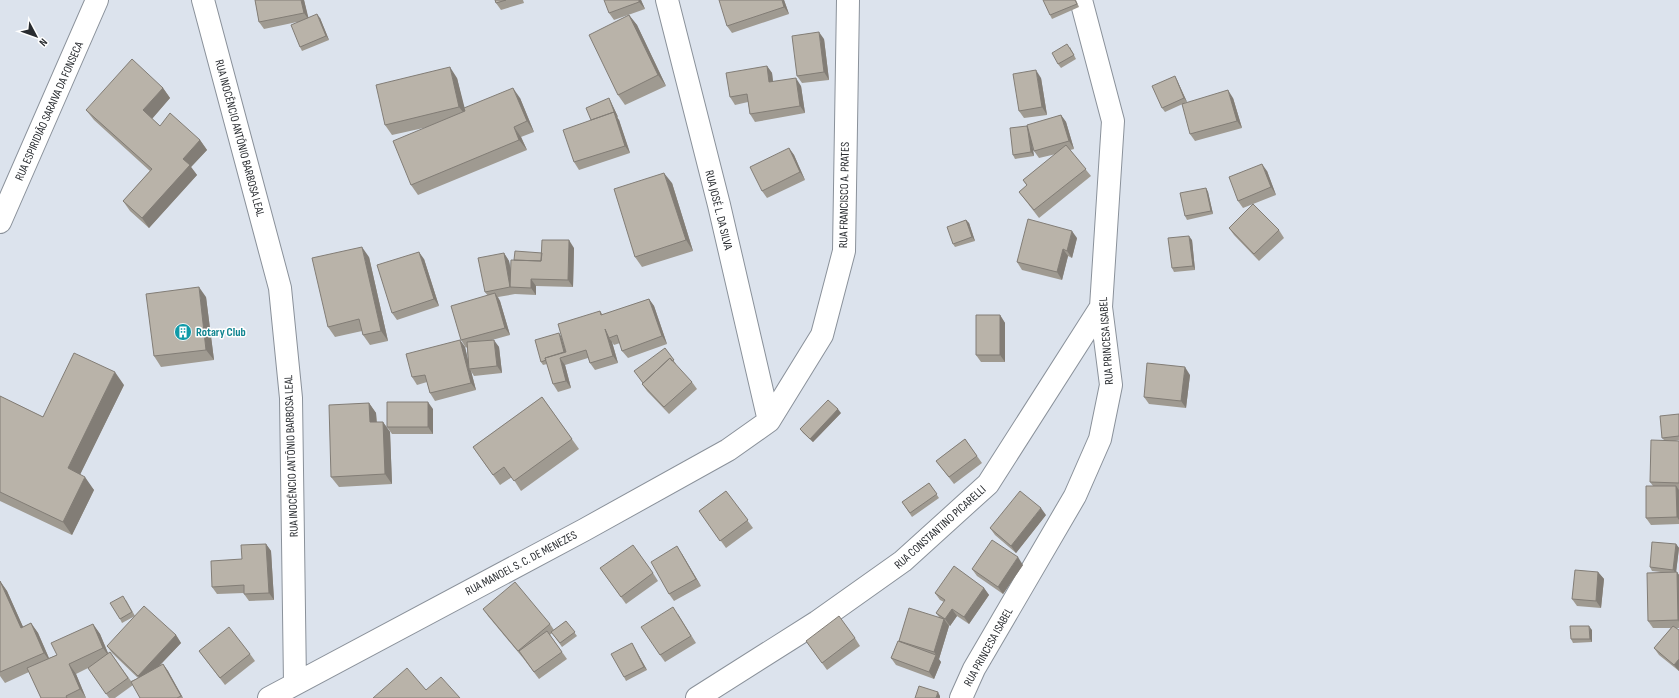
<svg xmlns="http://www.w3.org/2000/svg" width="1679" height="698" font-family="'Sofia Sans Condensed',sans-serif">
  <rect width="100%" height="100%" fill="#dce3ed"/>
  <g fill="none" stroke-linecap="round" stroke-linejoin="round">
    <g stroke="#8a919a" stroke-width="24">
      <path id="minor" d="M203,0L280,288L291,398L295,683
        M667,0L719,205L769,421
        M0,222L97,0
        M269,698L584,530L728,450L769,421L822,335L844,251L848,0
        M697,698L817,622L903,561L988,484L1101,307
        M961,698L974,669L1075,496L1100,439L1111,385L1101,307L1113,121L1081,0"/>
    </g>
    <use href="#minor" stroke="#fff" stroke-width="22"/>
  </g>
  <path fill="#9f9a91" d="M255,0H304L308,18H320L329,40L302,51L300,47L297,22L264,29L259,22Z
    M495,0H523L524,3L501,10L496,3Z
    M641,0L645,9L614,20L609,13Z
    M784,0L789,14L732,33L727,26Z
    M1076,0L1079,7L1052,19L1050,15Z
    M629,15L637,25L666,86L625,105L618,95Z
    M824,39L829,80L802,83L797,76Z
    M1070,47L1076,59L1061,68L1058,64Z
    M767,66L772,73L773,82L801,86L805,113L755,122L750,114L748,102L735,105L730,97Z
    M457,78L464,108L520,98L534,132L521,137L527,150L418,195L411,185L428,127L392,135L385,125Z
    M1041,78L1047,115L1024,118L1019,111Z
    M1177,80L1187,102L1165,112L1162,108Z
    M163,88L170,98L152,119L160,126L200,140L207,150L191,167L197,175L149,228L130,211L123,201L150,171L94,120L86,110Z
    M609,98L611,102L618,117L617,118L619,120L630,153L579,170L574,162L591,120Z
    M1233,98L1242,128L1195,141L1190,134Z
    M1061,115L1066,122L1074,149L1070,150L1091,176L1039,218L1019,192L1027,186L1023,180L1056,154L1039,158L1034,151L1032,145L1034,156L1015,159L1013,155L1027,126Z
    M789,148L794,155L805,180L767,198L762,191Z
    M1267,171L1276,195L1243,208L1238,201Z
    M672,183L693,251L642,267L635,257Z
    M1206,188L1208,192L1213,214L1187,220L1185,216Z
    M966,220L969,223L975,241L955,247L953,244Z
    M1229,228L1279,230L1284,238L1259,261L1234,235Z
    M1077,238L1072,258L1068,256L1062,280L1022,270L1017,262Z
    M1192,240L1195,270L1174,272L1172,268Z
    M574,248L573,287L536,286V295L515,294L498,297L500,301L510,335L492,340L499,347L502,373L474,376L471,371L476,390L435,401L430,393L427,382L417,385L412,377L460,340L465,347L468,361L467,347L466,348L461,340L488,296L485,292L504,253L509,261L511,271L514,260L542,253Z
    M369,257L388,341L370,345L363,335L362,331L335,337L328,327Z
    M424,259L439,306L397,320L392,313Z
    M206,297L214,360L161,367L154,356Z
    M649,299L654,306L667,344L628,358L622,351L620,343L614,345L612,342L618,363L595,370L590,363L588,358L565,365L571,388L558,392L553,384L547,364L543,365L541,362L561,336L566,352L600,311L603,315Z
    M1000,315L1005,323V362H981L976,355Z
    M665,348L676,364L675,365L692,382L697,389L669,414L647,391L642,384Z
    M1190,375L1186,408L1149,404L1144,397Z
    M124,385L80,474L94,490L72,535L0,501V396L43,417Z
    M542,397L579,449L521,491L512,477L500,485L473,447Z
    M369,403L376,413L377,422H383L390,432L392,484L339,487L331,477Z
    M433,409V434H392L387,427Z
    M841,413L813,442L803,433L800,429Z
    M1679,414V440L1675,441H1679V524L1651,525L1646,518L1653,486L1650,482L1664,440L1662,438Z
    M965,439L982,463L954,484L936,461Z
    M929,483L939,498L912,517L902,502Z
    M726,491L753,528L726,548L699,511Z
    M1046,515L1016,553L995,535L990,528Z
    M266,544L271,551L274,600L249,601L244,594V593L217,594L212,587Z
    M1676,544L1679,548L1676,572H1677L1679,575V628H1676L1679,630V671L1659,655L1654,648L1671,628H1653L1648,621L1669,573L1652,571L1650,567Z
    M682,554L701,586L674,601L669,594Z
    M1023,565L1003,594L977,576L972,569Z
    M600,568L653,573L658,581L626,604Z
    M1598,572L1604,579L1601,608L1577,606L1572,599Z
    M0,581L7,591L23,627L31,623L38,633L49,658L57,655L93,624L100,634L108,653L110,652L131,681L138,678L112,653L107,646L176,635L181,643L159,666L163,664L168,671L183,698H140L133,685L115,698H109L88,668L76,674L86,698H41L29,672L5,683L0,676Z
    M984,588L989,595L969,624L957,616L950,626L949,625V626L939,659L938,658L941,662L934,679L896,665L891,658L900,642L899,641L939,617L936,613L944,602L940,600L935,593Z
    M126,600L135,616L122,623L120,619Z
    M483,609L550,624L554,630L566,621L577,636L562,647L552,633L550,635L567,659L539,679L523,658L488,616Z
    M678,614L696,643L665,662L660,655Z
    M1592,630V642L1573,643L1571,639Z
    M855,638L860,646L827,670L806,641Z
    M632,643L647,670L626,681L624,677Z
    M199,651L250,654L255,661L225,685Z"/>
  <path fill="#827d76" d="M301,0H304L309,20L304,13Z
    M639,0H641L645,9L639,2Z
    M782,0H784L789,14L784,7Z
    M317,14L320,18L329,40L326,36Z
    M629,15L637,25L666,86L658,75Z
    M819,32L824,39L829,80L824,72Z
    M767,66L772,73L774,90L769,82Z
    M450,67L457,78L467,117L459,107Z
    M1036,70L1041,78L1047,115L1042,107Z
    M1175,76L1177,80L1187,102L1184,98Z
    M796,78L801,86L805,113L800,106Z
    M163,88L170,98L150,121L143,110Z
    M513,88L520,98L534,132L527,121Z
    M1228,90L1233,98L1242,128L1237,121Z
    M609,98L611,102L618,117L615,114Z
    M614,112L619,120L630,153L625,146Z
    M1061,115L1066,122L1074,149L1069,141Z
    M1028,126L1030,130L1034,156L1031,152Z
    M514,127L521,137L527,150L519,140Z
    M200,140L207,150L191,167L197,175L149,228L142,218L183,159Z
    M789,148L794,155L805,180L800,172Z
    M1262,164L1267,171L1276,195L1271,187Z
    M664,173L672,183L693,251L686,240Z
    M1206,188L1208,192L1213,214L1211,211Z
    M966,220L969,223L975,241L972,237Z
    M1072,231L1077,238L1072,258L1067,251Z
    M1189,236L1192,240L1195,270L1193,266Z
    M569,240L574,248L573,287L568,280Z
    M362,247L369,257L388,341L381,331Z
    M1063,249L1068,256L1062,280L1057,272Z
    M419,252L424,259L439,306L434,299Z
    M504,253L509,261L514,287H510Z
    M531,279L536,286V295L531,288Z
    M199,287L206,297L214,360L206,350Z
    M495,293L500,301L510,335L505,328Z
    M649,299L654,306L667,344L662,336Z
    M1000,315L1005,323V362L1000,355Z
    M605,329L609,338L612,342L618,363L613,356Z
    M559,333L561,336L567,356L565,354Z
    M460,340L465,347L470,368L469,369L471,371L476,390L471,383Z
    M494,340L499,347L502,373L497,366Z
    M560,358L565,365L571,388L566,381Z
    M1185,367L1190,375L1186,408L1181,401Z
    M115,372L124,385L77,481L68,468Z
    M428,402L433,409V434L428,427Z
    M369,403L376,413L377,433L370,422Z
    M838,409L841,413L813,442L810,439Z
    M383,422L390,432L392,484L385,474Z
    M85,477L94,490L72,535L63,522Z
    M1676,486L1679,490V520L1677,517Z
    M1041,508L1046,515L1016,553L1011,546Z
    M266,544L271,551L274,600L269,593Z
    M1676,544L1679,548L1676,573L1673,570Z
    M677,546L682,554L701,586L696,579Z
    M1018,557L1023,565L1003,594L998,587Z
    M1598,572L1604,579L1601,608L1596,601Z
    M1677,572L1679,575V622L1678,620Z
    M0,581L7,591L28,638L21,628Z
    M984,588L989,595L969,624L964,617Z
    M952,609L957,616L950,626L945,619Z
    M944,619L949,626L939,659L934,652Z
    M31,623L38,633L51,663L44,653Z
    M93,624L100,634L110,658L103,648Z
    M1589,626L1592,630V642L1590,639Z
    M176,635L181,643L143,683L138,676Z
    M632,643L634,647L647,670L644,667Z
    M936,655L941,662L934,679L929,672Z
    M1679,659V671L1674,665Z
    M69,664L76,674L86,698L80,689Z
    M163,664L168,671L183,698L181,696Z
    M938,692L940,696V698H936Z"/>
  <path fill="#b9b3a9" stroke="#827d76" d="M255,0H301L304,13L259,22Z
    M495,0H506L496,3Z
    M604,0H639V2L609,13Z
    M719,0H782L784,7L727,26Z
    M1043,0H1075L1077,4L1050,15Z
    M317,14L326,36L300,47L291,25Z
    M629,15L658,75L618,95L589,35Z
    M819,32L824,72L797,76L792,36Z
    M1067,44L1074,55L1058,64L1052,53Z
    M132,59L163,88L143,110L160,126L170,113L200,140L183,159L190,165L142,218L123,201L152,169L86,110Z
    M767,66L769,82L796,78L800,106L750,114L747,94L730,97L726,73Z
    M450,67L459,107L385,125L376,85Z
    M1036,70L1042,107L1019,111L1013,74Z
    M1175,76L1184,98L1162,108L1152,86Z
    M513,88L527,121L514,127L519,140L411,185L393,141L465,111L464,108Z
    M1228,90L1237,121L1190,134L1182,104Z
    M609,98L615,114L614,112L591,120L586,108Z
    M614,112L625,146L574,162L563,130Z
    M1061,115L1069,141L1034,151L1027,125Z
    M1027,126L1028,131L1031,152L1013,155L1010,128Z
    M1066,145L1086,169L1034,210L1019,192L1027,185L1023,180Z
    M789,148L800,172L762,191L750,167Z
    M1262,164L1271,187L1238,201L1229,177Z
    M664,173L686,240L635,257L614,189Z
    M1206,188L1211,211L1185,216L1180,193Z
    M1253,204L1279,230L1254,254L1229,228Z
    M1028,219L1072,231L1067,251L1063,249L1057,272L1017,262Z
    M966,220L972,237L953,244L947,227Z
    M1189,236L1193,266L1172,268L1168,238Z
    M542,240H569L568,280L531,279V288L510,287L511,260L541,261Z
    M362,247L381,331L363,335L359,319L328,327L312,258Z
    M515,251L542,253L541,261L514,260Z
    M419,252L434,299L392,313L377,265Z
    M504,253L510,287L485,292L478,258Z
    M199,287L206,350L154,356L146,294Z
    M495,293L505,328L461,340L451,306Z
    M649,299L662,336L622,351L617,335L609,338L605,329L613,356L590,363L586,350L560,358L566,381L553,384L545,358L566,352L558,324L600,311L601,315Z
    M976,315H1000V355H976Z
    M559,333L564,352L545,358L546,360L541,362L535,340Z
    M460,340L471,383L430,393L425,375L412,377L406,354Z
    M494,340L497,366L469,369L467,342Z
    M665,348L674,360L672,361L670,358L643,383L634,371Z
    M74,353L115,372L68,468L85,477L63,522L0,492V396L43,417Z
    M670,358L692,382L664,407L642,384Z
    M1147,363L1185,367L1181,401L1144,397Z
    M542,397L572,439L514,481L504,467L493,475L473,447Z
    M828,400L838,409L810,439L800,429Z
    M387,402H428V427H387Z
    M369,403L370,422H383L385,474L331,477L329,405Z
    M1679,414V436L1662,438L1660,416Z
    M965,439L977,456L949,477L936,461Z
    M1651,440L1679,441V483L1650,482Z
    M929,483L937,494L910,513L902,502Z
    M1646,486H1676L1677,517L1646,518Z
    M726,491L748,520L720,541L699,511Z
    M1020,491L1041,508L1011,546L990,528Z
    M992,540L1018,557L998,587L972,569Z
    M1652,542L1676,544L1673,570L1650,567Z
    M266,544L269,593L244,594V585L212,587L211,561L242,559L241,545Z
    M633,545L653,573L621,597L600,568Z
    M677,546L696,579L669,594L651,562Z
    M954,566L984,588L964,617L952,609L945,619L936,613L945,600L935,593Z
    M1575,570L1598,572L1596,601L1572,599Z
    M1677,572L1678,620L1648,621L1647,573Z
    M0,581L21,628L31,623L44,653L0,672Z
    M515,582L550,624L518,651L483,609Z
    M123,596L132,612L120,619L110,603Z
    M144,606L176,635L138,676L107,646Z
    M673,607L691,636L660,655L641,627Z
    M909,608L944,619L934,652L899,641Z
    M839,616L855,638L822,663L806,641Z
    M566,621L575,632L560,643L551,632Z
    M93,624L103,648L69,664L80,689L66,696L67,698H41L27,668L57,655L51,643Z
    M1570,626H1589L1590,639H1571Z
    M1673,626L1679,630V659L1674,665L1654,648Z
    M229,627L250,654L220,678L199,651Z
    M547,631L562,652L534,672L519,651Z
    M898,641L936,655L929,672L891,658Z
    M632,643L644,667L624,677L611,654Z
    M110,652L128,678L106,694L88,668Z
    M163,664L181,696L177,698H140L131,682Z
    M407,668L426,690L441,677L460,698H373Z
    M919,686L938,692L936,698H915Z"/>
  <defs>
    <g id="building-disc" transform="scale(0.9)"><circle r="9.5" fill="#0f9aa8" stroke="#fff"/><path d="M-4-6H4V6H1V3H-1V6H-4ZM-2.5-4.3h1.7v1.8h-1.7ZM.8-4.3h1.7v1.8H.8ZM-2.5-1h1.7V.8h-1.7ZM.8-1h1.7V.8H.8Z" fill="#fff"/></g>
  </defs>
  <g fill-rule="evenodd">
    <use href="#building-disc" x="183" y="332"/>
  </g>
  <g text-anchor="middle" stroke-width="3" stroke-linejoin="round" paint-order="stroke">
    <g font-size="12" fill="#292c30" stroke="#fff">
      <text transform="translate(49 111) rotate(-66)" y="4">RUA ESPIRIDIÃO SARAIVA DA FONSECA</text>
      <text transform="translate(240 138) rotate(75)" y="4">RUA INOCÊNCIO ANTÔNIO BARBOSA LEAL</text>
      <text transform="translate(844 195) rotate(-89)" y="4">RUA FRANCISCO A. PRATES</text>
      <text transform="translate(719 210) rotate(76)" y="4">RUA JOSÉ L. DA SILVA</text>
      <text transform="translate(1106 341) rotate(-94)" y="4">RUA PRINCESA ISABEL</text>
      <text transform="translate(291 456) rotate(-92)" y="4">RUA INOCÊNCIO ANTÔNIO BARBOSA LEAL</text>
      <text transform="translate(940 527) rotate(-42)" y="4">RUA CONSTANTINO PICARELLI</text>
      <text transform="translate(521 563) rotate(-28)" y="4">RUA MANOEL S. C. DE MENEZES</text>
      <text transform="translate(988 647) rotate(-61)" y="4">RUA PRINCESA ISABEL</text>
    </g>
    <g font-size="12" font-weight="bold" fill="#0d838f" stroke="#fff" text-anchor="start">
      <text x="196" y="336">Rotary Club</text>
    </g>
  </g>
  <g transform="translate(36 36) rotate(131)" stroke="#ffffff" stroke-width="3" paint-order="stroke">
  <path d="M0-3L7 15L0 10L-7 15Z" fill="#292c30"/>
  <text y="-6" font-size="11" font-weight="bold" text-anchor="middle" fill="#292c30">N</text>
  </g>
</svg>
